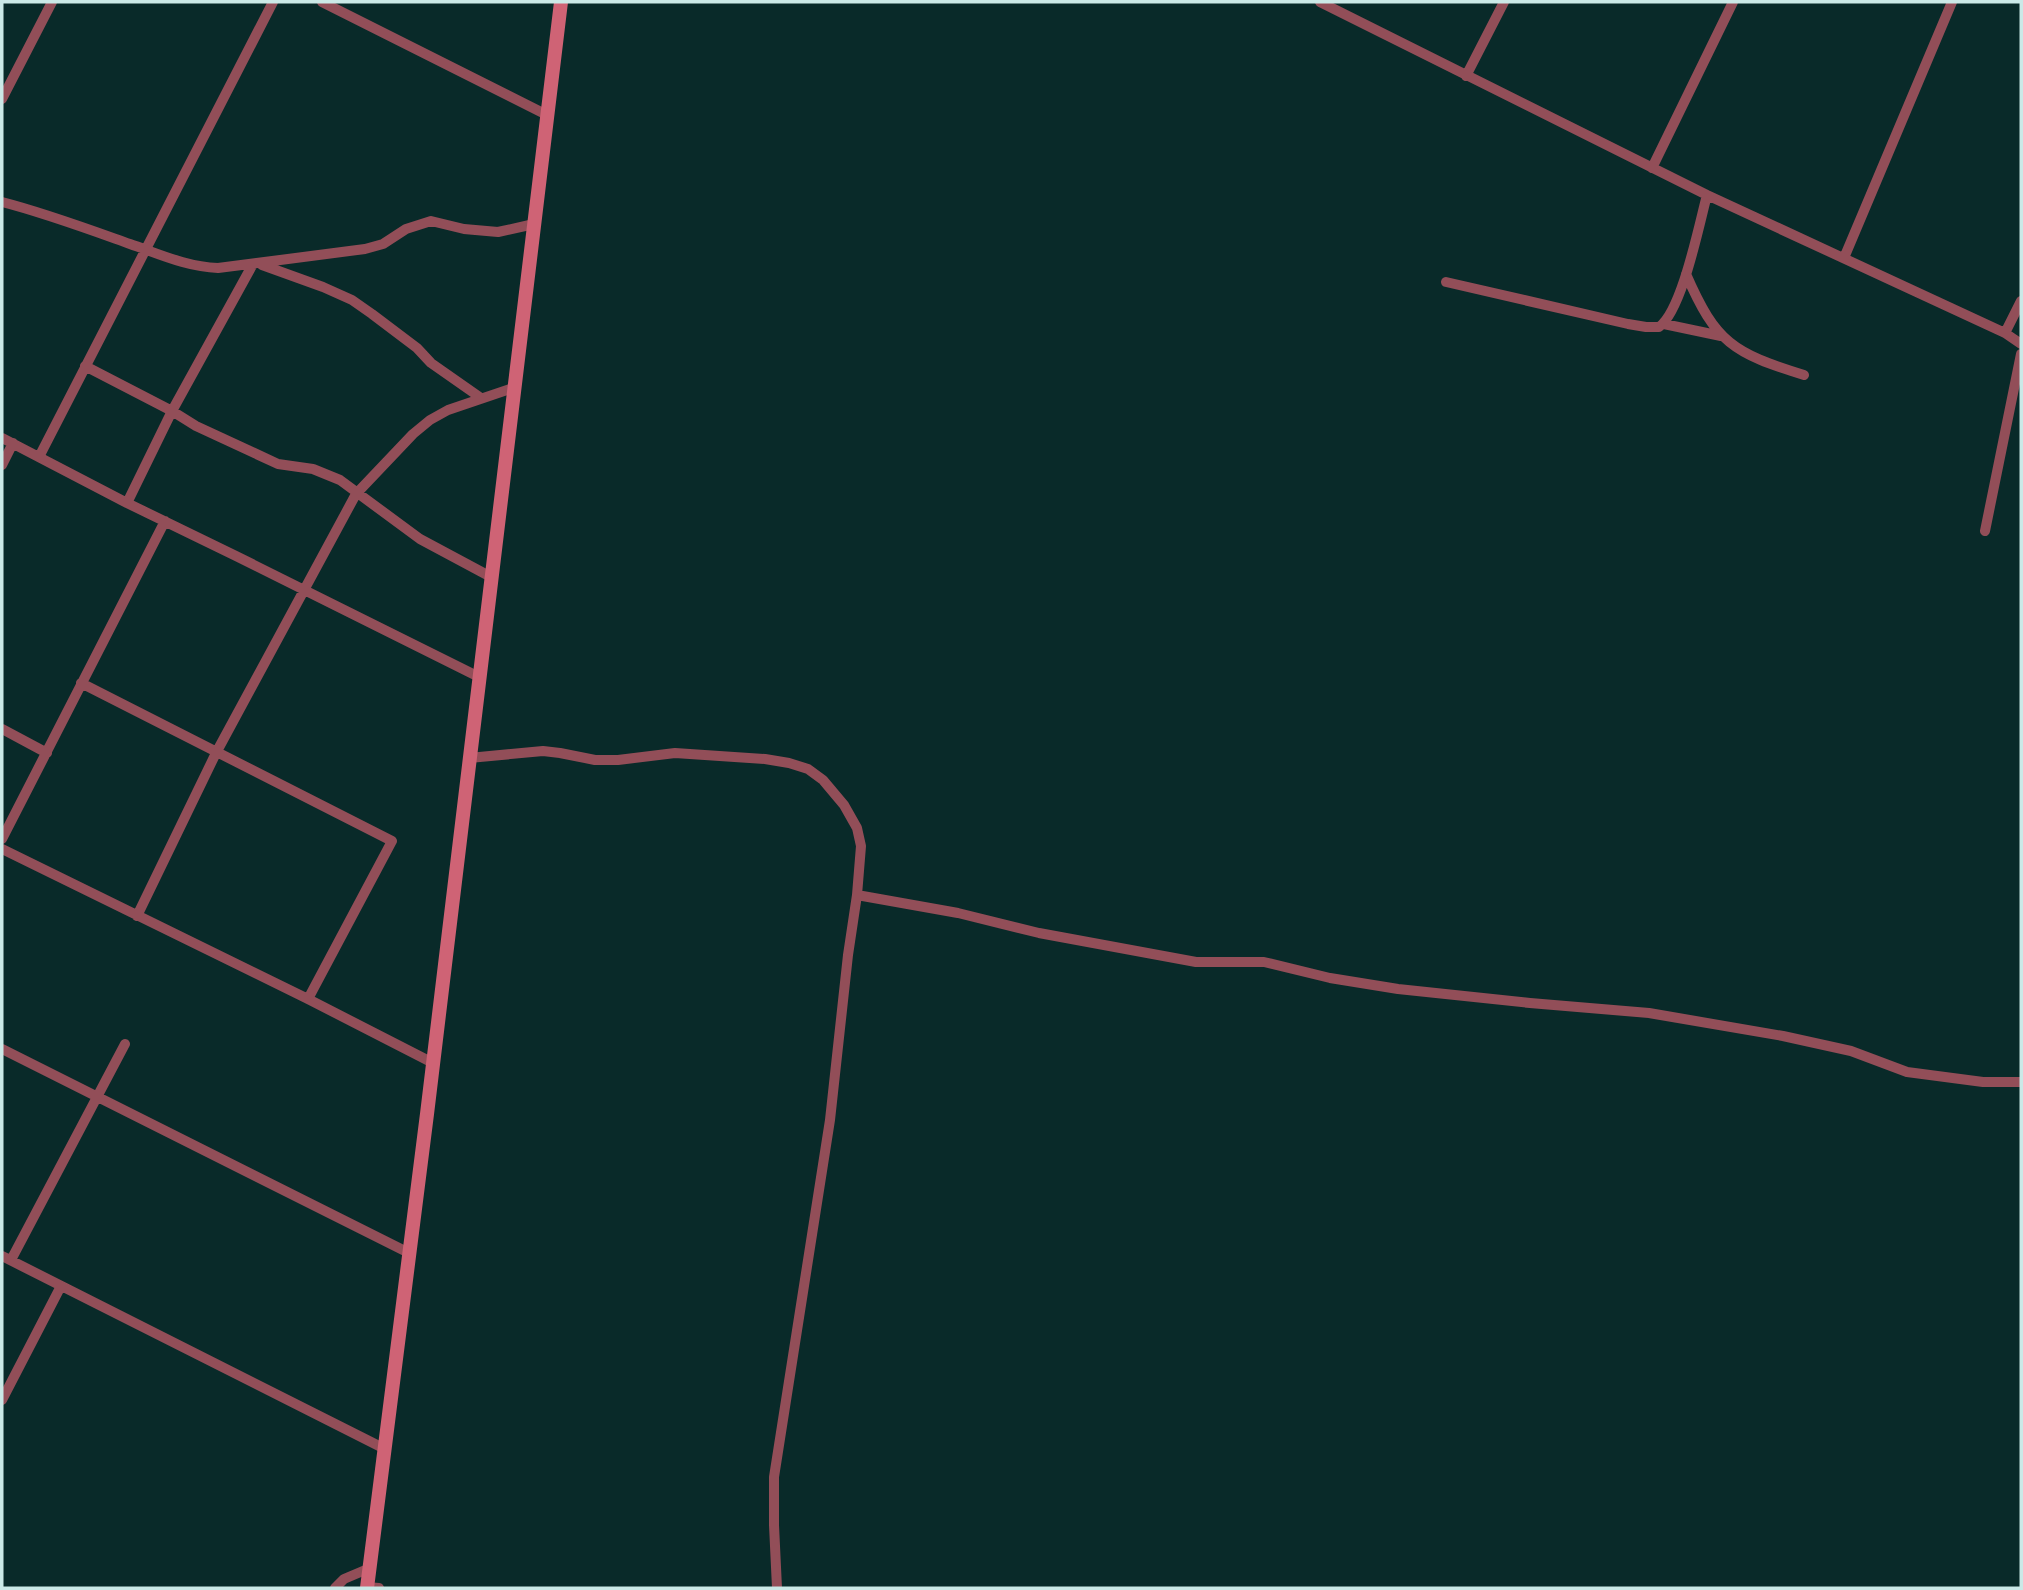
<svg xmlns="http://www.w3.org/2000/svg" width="2023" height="1590" font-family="Manrope,sans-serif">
  <rect width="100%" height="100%" fill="#092a29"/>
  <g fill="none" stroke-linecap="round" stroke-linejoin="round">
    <path stroke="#924e58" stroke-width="10" d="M322,2L547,115
      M1320,2L1707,195L2005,333L2021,344
      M1466,76L1504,2
      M2,99L52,2
      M1652,168L1733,2
      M2,202C45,213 88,229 130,244C159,254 187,267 218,268L365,249L383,244L406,229L431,221L464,229L498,232L534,224
      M1844,258L1952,2
      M262,265L323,287L352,300L372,314L417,348L431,363L481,398
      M1686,274C1716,343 1733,353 1804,375
      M1446,282L1628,324L1646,327H1659C1682,311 1699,225 1707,195
      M1664,324L1721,336
      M2005,333L2021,301
      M85,366L172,411L196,426L278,464L313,469L340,480L420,539L491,577
      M2,438L127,503L236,556L479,677
      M39,457L273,2
      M2,465L13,443
      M127,503L172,411L253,264
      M1985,531L2021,354
      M81,683L392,841L308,999
      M2,729L47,753
      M469,758L543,751L560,753L595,760H618L675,753L765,759L789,763L808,769L823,780L844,805L857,828L861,846L857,895L848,955L830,1120L774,1477V1525L777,1588
      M2,839L165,521
      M2,849L308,999L433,1063
      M857,895L958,913L1039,933L1196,962H1264L1330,978L1398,989L1530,1003L1649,1013L1783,1036L1851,1051L1907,1072L1983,1082H2021
      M137,916L216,753L356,494L413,434L430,420L448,410L513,388
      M2,1049L409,1253
      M2,1256L385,1449
      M11,1260L125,1044
      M2,1400L61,1286
      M367,1587L379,1588
      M335,1588L344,1579L370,1568"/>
    <path stroke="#cf6375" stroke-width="14" d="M367,1588L427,1114L561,2"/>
  </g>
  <rect width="2023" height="1590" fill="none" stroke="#cbe9e7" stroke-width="7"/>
</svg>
